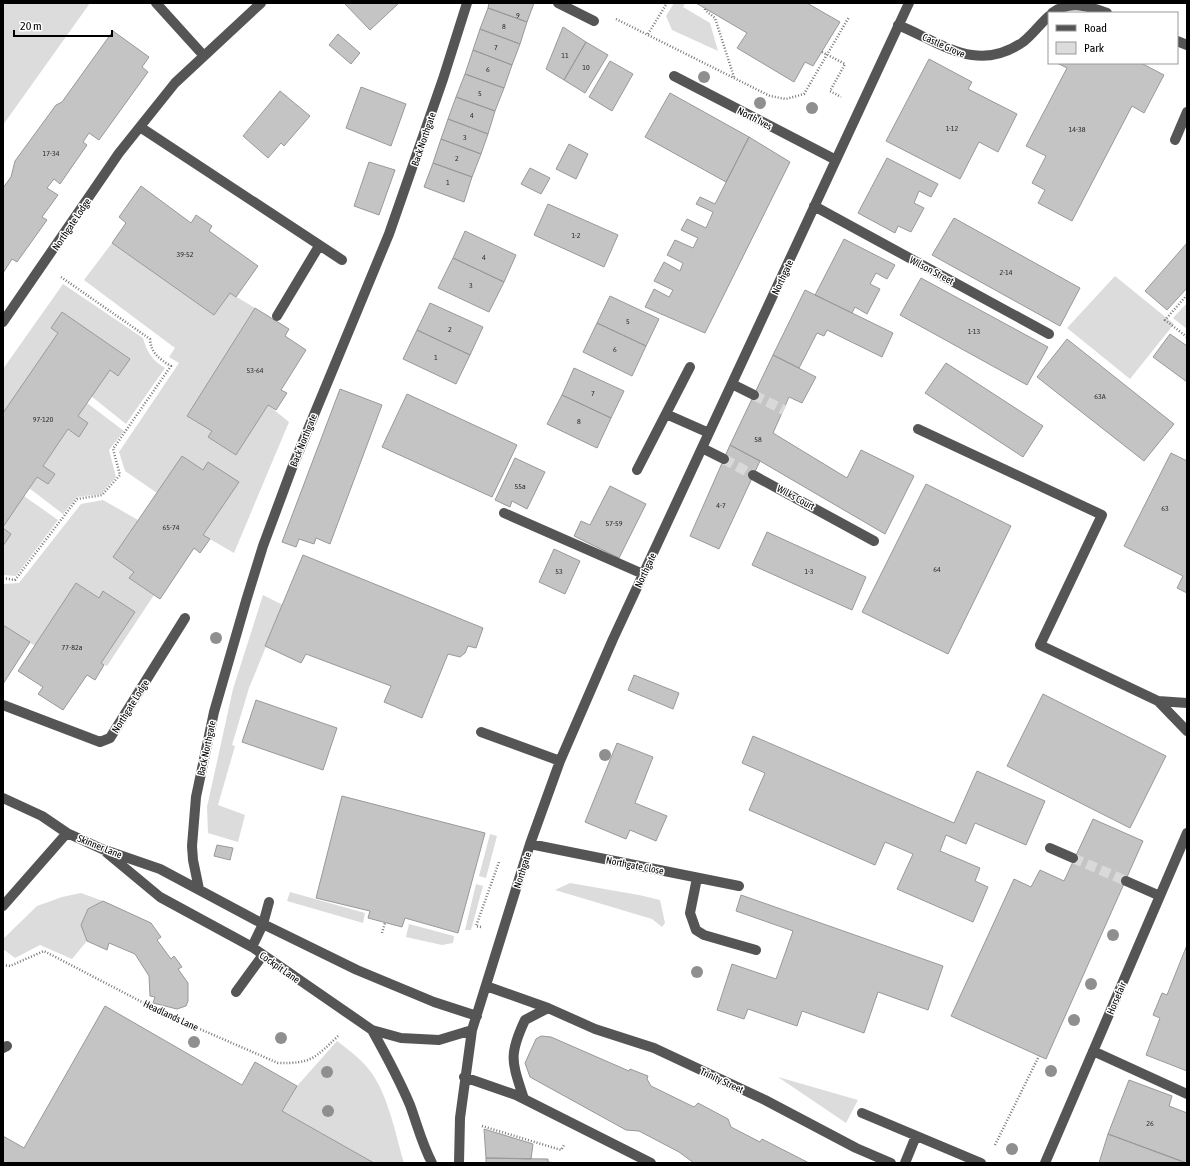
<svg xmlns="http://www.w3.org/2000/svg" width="1190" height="1166" font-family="'Asap Condensed',sans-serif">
  <rect width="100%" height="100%" fill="#fff"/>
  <path fill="#dcdcdc" d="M3,3H90L3,125Z
    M674,3H685L683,7L710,23L718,51L672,30L666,16Z
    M112,243L214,315L230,293L255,308L187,416L212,431L208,437L236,455L268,405L289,422L234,553L203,535L238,482L208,462L203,470L182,456L157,493L125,471L119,452L179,363L169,357L175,348L84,280Z
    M1115,276L1174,324L1130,379L1067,328Z
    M63,284L143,338C147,352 152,360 165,368L126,424L91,396L110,370L118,376L130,359L62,312L51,328L58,333L3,413V369Z
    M1187,303V329L1173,318Z
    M87,403L124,431L109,450L116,477L101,494L77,497L63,514L29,488L37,477L48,484L55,474L43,466L68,429L79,437L88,423L78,416Z
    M24,496L58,520L16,576L3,575V546L11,534L3,528V527Z
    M103,500L138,520L113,557L134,572L130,579L154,595L107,666L101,663L135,612L104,591L99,598L76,583L35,646L3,625V584L19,583L81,504Z
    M263,595L283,605L249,688L232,745L235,746L218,805L245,815L238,842L208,833L207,807L233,689Z
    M490,834L497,836L486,878L479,876Z
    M570,883L639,895L660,900L665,923L662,927L652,919L555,890Z
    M476,884L483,886L471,930H465Z
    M290,892L365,913L363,923L287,901Z
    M81,893L103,901L88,909L81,925L87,941L72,959L40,945L15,958L3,949V939L37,906L62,897Z
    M409,924L454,936L453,943L442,945L406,937Z
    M337,1041C350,1051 364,1061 373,1075C389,1099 396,1136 404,1163H374L282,1111L297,1086Z
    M778,1077L858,1100L846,1123Z"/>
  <path fill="#c4c4c4" stroke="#999" d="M344,3H399L370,30Z
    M489,3H534L527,22L488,8Z
    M696,3H807L840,22L813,66L805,62L794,82L737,48L747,33Z
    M488,8L527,22L520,44L480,29Z
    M563,27L586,42L564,80L546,69Z
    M480,29L520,44L512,65L473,50Z
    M113,31L149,57L142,67L148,72L99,140L89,133L83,142L87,145L60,184L54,179L47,188L58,195L42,217L47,220L17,262L12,259L3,273V188L11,177L15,161L56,105L62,102Z
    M338,34L360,53L351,64L329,45Z
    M586,42L608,55L585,93L564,80Z
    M473,50L512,65L504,88L465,74Z
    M929,59L972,82L968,89L1017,114L998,152L979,142L960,179L886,141Z
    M610,61L633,74L612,111L589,97Z
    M1057,63H1141L1164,75L1144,113L1132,106L1072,221L1038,203L1045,190L1032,183L1046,156L1026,146L1067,68Z
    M465,74L504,88L495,111L456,97Z
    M361,87L406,104L391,146L346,128Z
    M280,91L310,116L284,146L281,143L268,158L243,136Z
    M670,93L749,137L726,182L645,137Z
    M456,97L495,111L488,134L448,119Z
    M448,119L488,134L481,154L441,139Z
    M749,137L790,162L705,333L645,307L654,289L669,297L673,290L654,281L664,262L680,271L683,263L667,255L675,240L693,248L698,238L681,230L687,219L706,228L713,212L696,204L700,197L715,204Z
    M441,139L481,154L472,177L433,163Z
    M569,144L588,154L576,179L556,169Z
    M887,158L938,184L931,197L919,191L914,203L924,208L911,232L898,226L895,233L858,213Z
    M369,162L395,170L379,215L354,206Z
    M433,163L472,177L464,202L424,187Z
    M530,168L550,178L541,194L521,184Z
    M141,186L191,223L196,215L212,226L209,231L258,266L236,297L230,293L214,315L112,243L126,223L119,217Z
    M548,204L618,235L604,267L534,235Z
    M954,218L1080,288L1060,326L932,255Z
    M465,231L516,255L504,282L453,258Z
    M844,239L895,265L887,279L876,273L870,284L880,289L867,314L855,307L852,313L815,295Z
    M1187,243V288L1167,310L1145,291Z
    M453,258L504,282L489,312L438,288Z
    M921,278L1048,347L1027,385L900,315Z
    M805,290L893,333L882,357L827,330L824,336L817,333L799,368L773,355Z
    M610,296L659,319L646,346L597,323Z
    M430,303L483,327L470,355L417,330Z
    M255,308L289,329L285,336L306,350L281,390L287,393L276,410L268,405L236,455L208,437L212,431L187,416Z
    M62,312L130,359L118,376L110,370L78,416L88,423L79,437L68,429L43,466L55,474L48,484L37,477L3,527V413L58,333L51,328Z
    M597,323L646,346L632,376L583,352Z
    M417,330L470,355L456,384L403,359Z
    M1170,334L1187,346V382L1153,357Z
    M1067,339L1174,424L1144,461L1037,377Z
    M773,355L816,377L802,403L789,397L773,433L847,478L861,450L914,476L885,534L760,461L730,445Z
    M946,363L1043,426L1023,457L925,393Z
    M574,368L624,391L611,418L562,395Z
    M340,389L382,405L330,544L316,538L314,544L299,539L296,547L282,542Z
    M407,394L517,445L492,497L382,447Z
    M562,395L611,418L597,448L547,424Z
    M730,445L760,461L719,549L690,536Z
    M1171,453L1187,461V593L1177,588L1183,576L1124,546Z
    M182,456L203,470L208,462L239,482L203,535L210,539L200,553L194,548L160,599L129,578L134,572L113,557Z
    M515,458L545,472L527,509L512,501L510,507L495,500Z
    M926,484L1011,526L948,654L862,612Z
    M610,486L646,504L619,558L574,536L581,521L590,525Z
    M3,528L11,534L3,546Z
    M767,532L866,577L852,610L752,565Z
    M554,549L580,561L565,594L539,582Z
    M303,555L483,628L476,648L468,646L465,653L460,657L448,654L422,718L384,702L391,686L306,654L301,663L265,646Z
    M76,583L99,598L103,591L135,612L101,663L104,665L95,680L87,675L63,710L38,694L43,687L18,671Z
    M3,625L30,642L3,684Z
    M634,675L679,693L673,709L628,690Z
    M1043,694L1166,756L1130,828L1007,766Z
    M256,700L337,728L323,770L242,742Z
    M753,736L954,823L977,771L1045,801L1026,845L975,823L966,844L946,835L940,851L980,868L975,881L988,887L973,922L897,889L913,854L885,842L875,865L749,810L765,773L742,763Z
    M617,743L653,757L635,803L667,816L656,841L630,830L626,839L585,822Z
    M342,796L485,833L458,933L405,918L402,927L368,918L370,911L316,898Z
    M1093,819L1143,841L1046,1059L951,1016L1014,879L1031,887L1040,870L1064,881Z
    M217,845L233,848L230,860L214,856Z
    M741,895L943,966L928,1010L878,992L864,1033L802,1011L797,1026L748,1009L744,1019L717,1010L732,964L776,979L793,931L736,911Z
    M103,901L151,923L161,937L157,940L171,959L174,956L182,967L178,969L188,983V1001L186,1006L177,1009L153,1003L155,997L150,996L149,976L135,954L109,943L107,950L87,941L81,925L88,909Z
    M1187,945V1071L1146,1055L1160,1018L1153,1015L1162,993L1167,995Z
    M105,1006L242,1085L255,1062L297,1086L282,1111L374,1163H3V1136L24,1148Z
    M541,1036L551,1037L629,1071L630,1069L648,1076L647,1079L651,1086L694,1107L698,1103L728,1119L731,1127L760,1142L762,1139L809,1163H694L679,1152L639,1131L626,1130L530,1077L525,1063L536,1039Z
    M1129,1080L1172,1096L1169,1106L1187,1113V1163L1108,1134Z
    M484,1129L533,1144L531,1159L486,1158Z
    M1108,1134L1186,1163H1099Z
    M486,1158L548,1159V1162L556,1163H486Z"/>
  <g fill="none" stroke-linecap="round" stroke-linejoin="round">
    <path stroke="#d9d9d9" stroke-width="10" stroke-dasharray="10 5" stroke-linecap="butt" d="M754,395L784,410
      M724,459L753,475
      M1073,858L1126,881"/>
    <path stroke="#777" stroke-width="2.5" stroke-dasharray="1 2" stroke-linecap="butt" d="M705,9V10L715,18L734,77
      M616,19L770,96L786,99L804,94L849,17
      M648,34L667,3
      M822,52L845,64L830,91L841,97
      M1187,295L1165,320L1187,337
      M3,578L15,580L77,499L102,495L120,475L113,449L171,366C159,359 151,353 150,339L61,277
      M481,927L476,926L499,862
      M382,933L385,923
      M3,965L10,966L44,951L163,1013L278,1063C311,1064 315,1058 338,1036
      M482,1126L561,1150L564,1145
      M995,1145L1039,1056"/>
    <path stroke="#555" stroke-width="10" d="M156,3L204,56
      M558,3L594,21
      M1052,13C1069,0 1089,6 1107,13
      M898,25C942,43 977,74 1023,42C1032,35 1040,24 1049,16
      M1177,41L1187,45
      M674,76L836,160
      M140,127L342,260
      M1175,140L1187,112
      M814,206L1049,334
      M277,316L319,246
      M3,322L119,153L175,83L261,3
      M732,384L754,395
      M666,414L709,433
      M918,429L1102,515L1040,645L1158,701L1187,703
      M702,448L724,459
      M637,470L690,367
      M753,475L874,541
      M504,513L643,574
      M1158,701L1187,731
      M3,705L100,742L110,738L185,618
      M481,732L560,761
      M3,798L42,816L67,833L102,849L160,869L263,924L357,970L434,1002L477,1016
      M530,844L739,886
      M1050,848L1073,858
      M107,853L160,897L252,947L372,1030L401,1038L439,1040L472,1030
      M697,878L690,913L696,930L704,935L756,950
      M1126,881L1160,896
      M199,889L193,860L192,846L196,797L214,712L246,601L263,546L292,468L389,234L443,79L467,3
      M3,906L67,833
      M252,947L263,924L269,902
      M486,986L548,1008L595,1029L654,1048L765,1100L856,1148L891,1163
      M236,992L263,955
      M372,1030C386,1055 399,1079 410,1105C417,1124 422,1144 432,1163
      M3,1048L7,1046
      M1093,1051L1187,1094
      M464,1077L516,1095L651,1163
      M524,1099C512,1062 508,1056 525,1020L548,1008
      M862,1113L981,1163
      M459,1163L460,1118L472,1030L530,844L560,761L613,639L909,3
      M905,1163L916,1136
      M1045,1163L1187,833"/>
  </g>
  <g fill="#8f8f8f">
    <circle cx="704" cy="77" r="6"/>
    <circle cx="760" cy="103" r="6"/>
    <circle cx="812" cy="108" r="6"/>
    <circle cx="216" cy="638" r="6"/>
    <circle cx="605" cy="755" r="6"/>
    <circle cx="1113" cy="935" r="6"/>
    <circle cx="697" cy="972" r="6"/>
    <circle cx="1091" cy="984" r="6"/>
    <circle cx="1074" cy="1020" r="6"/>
    <circle cx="281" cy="1038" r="6"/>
    <circle cx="194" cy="1042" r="6"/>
    <circle cx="1051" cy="1071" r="6"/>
    <circle cx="327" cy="1072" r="6"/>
    <circle cx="328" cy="1111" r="6"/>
    <circle cx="1012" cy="1149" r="6"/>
  </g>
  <g text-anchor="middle" stroke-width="3" stroke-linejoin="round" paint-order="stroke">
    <g font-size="8" fill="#313131">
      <text x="518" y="18">9</text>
      <text x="504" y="29">8</text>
      <text x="496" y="50">7</text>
      <text x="565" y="58">11</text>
      <text x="586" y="70">10</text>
      <text x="488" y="72">6</text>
      <text x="480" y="96">5</text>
      <text x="472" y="118">4</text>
      <text x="952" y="131">1-12</text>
      <text x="1077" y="132">14-38</text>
      <text x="465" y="140">3</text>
      <text x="51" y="156">17-34</text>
      <text x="457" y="161">2</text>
      <text x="448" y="185">1</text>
      <text x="576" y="238">1-2</text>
      <text x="185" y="257">39-52</text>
      <text x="484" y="260">4</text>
      <text x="1006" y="275">2-14</text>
      <text x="471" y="288">3</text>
      <text x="628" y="324">5</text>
      <text x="450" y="332">2</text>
      <text x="974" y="334">1-13</text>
      <text x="615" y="352">6</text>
      <text x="436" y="360">1</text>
      <text x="255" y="373">53-64</text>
      <text x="593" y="396">7</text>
      <text x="1100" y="399">63A</text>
      <text x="43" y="422">97-120</text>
      <text x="579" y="424">8</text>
      <text x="758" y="442">58</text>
      <text x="520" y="489">55a</text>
      <text x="721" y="508">4-7</text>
      <text x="1165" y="511">63</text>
      <text x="614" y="526">57-59</text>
      <text x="171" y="530">65-74</text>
      <text x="937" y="572">64</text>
      <text x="559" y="574">53</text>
      <text x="809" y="574">1-3</text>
      <text x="72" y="650">77-82a</text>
      <text x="1150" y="1126">26</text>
    </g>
    <g font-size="10" fill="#000" stroke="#fff">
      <text transform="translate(944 45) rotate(24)" y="4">Castle Grove</text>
      <text transform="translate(755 118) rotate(27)" y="4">North Ives</text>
      <text transform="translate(423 139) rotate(-71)" y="4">Back Northgate</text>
      <text transform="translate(71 224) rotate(-56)" y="4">Northgate Lodge</text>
      <text transform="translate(932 270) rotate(28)" y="4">Wilson Street</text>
      <text transform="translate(782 277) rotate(-65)" y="4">Northgate</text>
      <text transform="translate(303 440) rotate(-68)" y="4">Back Northgate</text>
      <text transform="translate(796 497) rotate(28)" y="4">Wilks Court</text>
      <text transform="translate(645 570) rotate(-65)" y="4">Northgate</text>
      <text transform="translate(130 706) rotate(-58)" y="4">Northgate Lodge</text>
      <text transform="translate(206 748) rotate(-78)" y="4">Back Northgate</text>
      <text transform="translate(100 846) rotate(22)" y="4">Skinner Lane</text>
      <text transform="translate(635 865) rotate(11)" y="4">Northgate Close</text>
      <text transform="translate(522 870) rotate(-72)" y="4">Northgate</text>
      <text transform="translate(280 967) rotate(35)" y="4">Cockpit Lane</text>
      <text transform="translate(1116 998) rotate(-67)" y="4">Horsefair</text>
      <text transform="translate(171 1015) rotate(25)" y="4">Headlands Lane</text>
      <text transform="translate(722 1080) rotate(25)" y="4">Trinity Street</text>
    </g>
  </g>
  <rect width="1190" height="1166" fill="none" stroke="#000000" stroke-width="8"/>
  <rect x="1048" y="12" width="130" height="52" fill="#ffffff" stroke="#999999"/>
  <rect x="1056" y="25" width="20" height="6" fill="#555555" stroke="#999999"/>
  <text x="1084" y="32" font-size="12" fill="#000000">Road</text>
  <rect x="1056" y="42" width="20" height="12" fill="#dcdcdc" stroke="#999999"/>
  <text x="1084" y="52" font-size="12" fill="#000000">Park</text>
  <path d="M14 30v6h98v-6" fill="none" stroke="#000000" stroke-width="2"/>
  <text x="20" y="30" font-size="12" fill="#000000" stroke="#ffffff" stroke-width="3" paint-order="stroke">20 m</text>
</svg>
